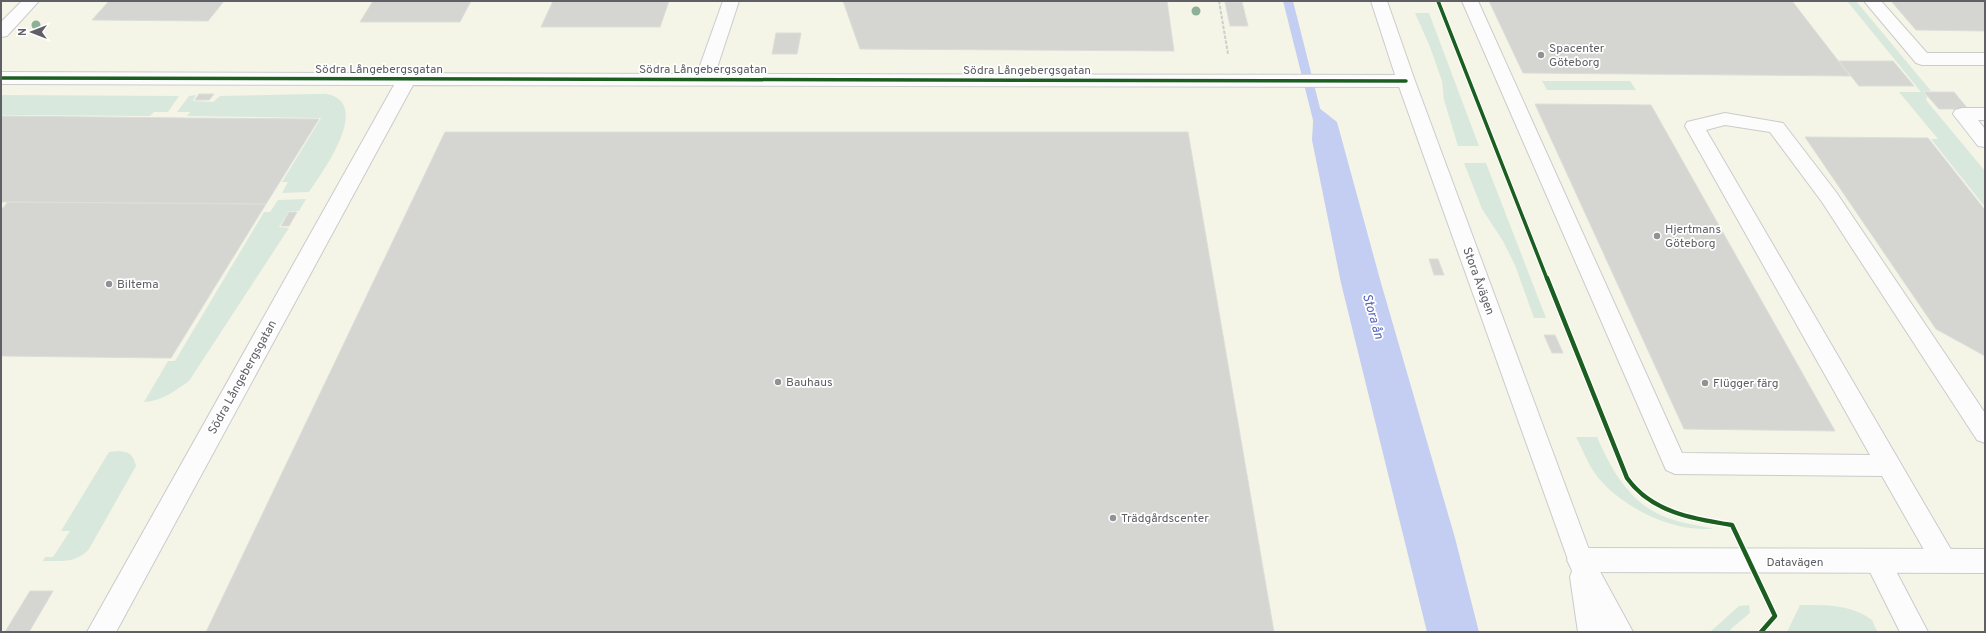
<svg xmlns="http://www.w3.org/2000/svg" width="1986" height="633" font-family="Overpass,sans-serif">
  <rect width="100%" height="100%" fill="#eeeeea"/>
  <path fill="#f4f5e6" d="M1,1H1985V632H1Z"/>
  <path fill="#d9e8dd" d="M1847,1H1856L1931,91H1923L1927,97L1926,100L1985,171V207L1931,139H1938L1899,92H1921Z
    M1415,13H1429L1479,146H1458L1444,100L1442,81L1430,47Z
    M1542,81H1630L1636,90H1547Z
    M315,94C320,94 326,93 331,95C370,108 321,174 309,192L282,193L288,182H282L321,118L187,116L190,112H177L189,96L196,95L193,101L213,102L220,96Z
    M1,95L179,96L168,112H154L150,116L1,115Z
    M1464,163H1486L1546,318H1534L1515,265L1503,241L1482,209Z
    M306,199L299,211H289L279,227L289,228L189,381C175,391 162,401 144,402L168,361H175L264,212H270L278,200Z
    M1576,437H1597C1611,469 1629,502 1663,516C1679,523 1697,525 1714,529C1706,529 1698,529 1690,528C1659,524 1623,505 1602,482C1590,470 1584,452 1576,437Z
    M119,451C130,452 133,455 136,466L89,549C77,563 61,561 43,561L45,557H53L70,531H61L109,452Z
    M1749,605L1750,613L1732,628L1729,632H1710L1739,606Z
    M1800,605C1825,605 1851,604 1872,620L1877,631L1787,632Z"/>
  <path fill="#c4cef2" d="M1314,104L1337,122L1381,283L1455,538L1479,632H1427L1341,283L1312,140Z"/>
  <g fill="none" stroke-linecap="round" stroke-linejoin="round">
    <path fill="#c4cef2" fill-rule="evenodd" d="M1283,1H1293L1323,120L1322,122L1318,123L1313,120Z"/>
  </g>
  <path fill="#d5d5d2" stroke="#ddded9" d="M109,1H224L208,21L92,20Z
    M373,1H471L460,22H360Z
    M553,1H669L660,27H541Z
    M843,1H1167L1174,51L860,49Z
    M1489,1H1792L1850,76L1523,73Z
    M1891,1H1985V31L1916,30Z
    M1225,2H1242L1248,26H1230Z
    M776,33H801L797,54H772Z
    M1839,61H1893L1914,86H1859Z
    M1924,92H1954L1968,109H1939Z
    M199,94H214L209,100H195Z
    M1535,104L1651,105L1835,431L1684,429Z
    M1,116L186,118L319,119L266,204L1,202Z
    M445,132H1188L1274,632H206Z
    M1805,137L1928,138L1985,210V356L1936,329Z
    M8,202L266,204L171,358H166L1,356V210Z
    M289,212H297L289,226H281Z
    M1429,259H1438L1444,275H1434Z
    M1544,335H1555L1563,353H1552Z
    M30,591H53L29,632H5Z"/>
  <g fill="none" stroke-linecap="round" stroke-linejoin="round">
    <g stroke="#cbcbcc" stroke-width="2">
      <path id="service" d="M1462,1H1478L1682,453L1870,455L1685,126L1687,122L1725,113L1783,123L1836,192L1985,413V443L1977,440L1822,202L1770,132L1725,125L1706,130L1953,553L1957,561L1953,569L1944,573L1935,569L1882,476L1675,474L1666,470Z
        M1864,1H1881L1927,53H1985V65H1922L1916,63Z
        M1962,108H1985V120H1978L1985,129V147L1978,146L1953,114L1955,110Z
        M1878,550L1887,554L1928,632H1900L1865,562L1869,554Z"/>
    </g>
    <g stroke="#cbcbcc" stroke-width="2">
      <path id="minor" d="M22,1H39L7,36L1,37V22Z
        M723,1H739L715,74L1406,75L1412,77L1415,81L1412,85L1406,87L413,85L116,632H87L394,85L1,84V72L697,74Z
        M1580,548L1985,549V573L1580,572L1571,568L1567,560L1571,552Z"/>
    </g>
    <g stroke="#cbcbcc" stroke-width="2">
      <path id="tertiary" d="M1371,1H1387L1415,81L1591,555L1633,632H1578L1570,577L1572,571L1397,81Z"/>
    </g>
    <path stroke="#cccfcf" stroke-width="2" stroke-dasharray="3.5 1.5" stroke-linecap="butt" d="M1219,1L1228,54"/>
    <use href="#service" fill="#fcfcfc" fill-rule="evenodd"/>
    <use href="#minor" fill="#fcfcfc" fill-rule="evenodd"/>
    <use href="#tertiary" fill="#fcfcfc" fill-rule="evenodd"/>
    <g stroke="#fff" stroke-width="5.5">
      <path id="cycleway-far1" d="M1438,1L1547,279
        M1,78L1406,81"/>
    </g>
    <g stroke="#fff" stroke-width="7">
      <path id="cycleway" d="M1547,278L1627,478C1651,512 1693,519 1732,525L1775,616L1761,632"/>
    </g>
    <use href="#cycleway-far1" stroke="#1b5e20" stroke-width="3.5"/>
    <use href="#cycleway" stroke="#1b5e20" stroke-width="4.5"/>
  </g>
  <g fill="#8eb099">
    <circle cx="1196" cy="11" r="4.5"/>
    <circle cx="36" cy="25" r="4.5"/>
  </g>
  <g fill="#919294" stroke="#fff" stroke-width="1.5">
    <circle cx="1541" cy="55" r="4"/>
    <circle cx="1657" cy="236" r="4"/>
    <circle cx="109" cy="284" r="4"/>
    <circle cx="778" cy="382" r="4"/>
    <circle cx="1705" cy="383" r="4"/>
    <circle cx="1113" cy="518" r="4"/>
  </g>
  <g text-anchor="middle" stroke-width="3.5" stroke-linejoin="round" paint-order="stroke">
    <g font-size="12" fill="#5f6066" stroke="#fff" text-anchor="start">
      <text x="1549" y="52">Spacenter<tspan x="1549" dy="14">Göteborg</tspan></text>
      <text x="1665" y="233">Hjertmans<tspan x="1665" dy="14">Göteborg</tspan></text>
      <text x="117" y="288">Biltema</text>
      <text x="786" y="386">Bauhaus</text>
      <text x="1713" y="387">Flügger färg</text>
      <text x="1121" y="522">Trädgårdscenter</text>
    </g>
    <g font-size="12" fill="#5f6066" stroke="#fff">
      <text x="379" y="73">Södra Långebergsgatan</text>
      <text x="703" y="73">Södra Långebergsgatan</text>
      <text x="1027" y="74">Södra Långebergsgatan</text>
      <text transform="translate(1479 281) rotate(70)" y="4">Stora Åvägen</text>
      <text transform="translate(242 377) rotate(-61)" y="4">Södra Långebergsgatan</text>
      <text x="1795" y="566">Datavägen</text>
    </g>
    <g font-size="13" font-style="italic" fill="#5664b8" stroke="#fff">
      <text transform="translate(1374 316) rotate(74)" y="5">Stora ån</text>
    </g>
  </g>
  <rect width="1986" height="633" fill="none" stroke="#5f6066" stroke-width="4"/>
  <g transform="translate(32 32) rotate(270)" stroke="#ffffff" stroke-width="3" paint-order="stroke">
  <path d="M0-3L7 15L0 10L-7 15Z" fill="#5f6066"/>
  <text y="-6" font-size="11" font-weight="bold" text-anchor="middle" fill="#5f6066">N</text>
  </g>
</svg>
